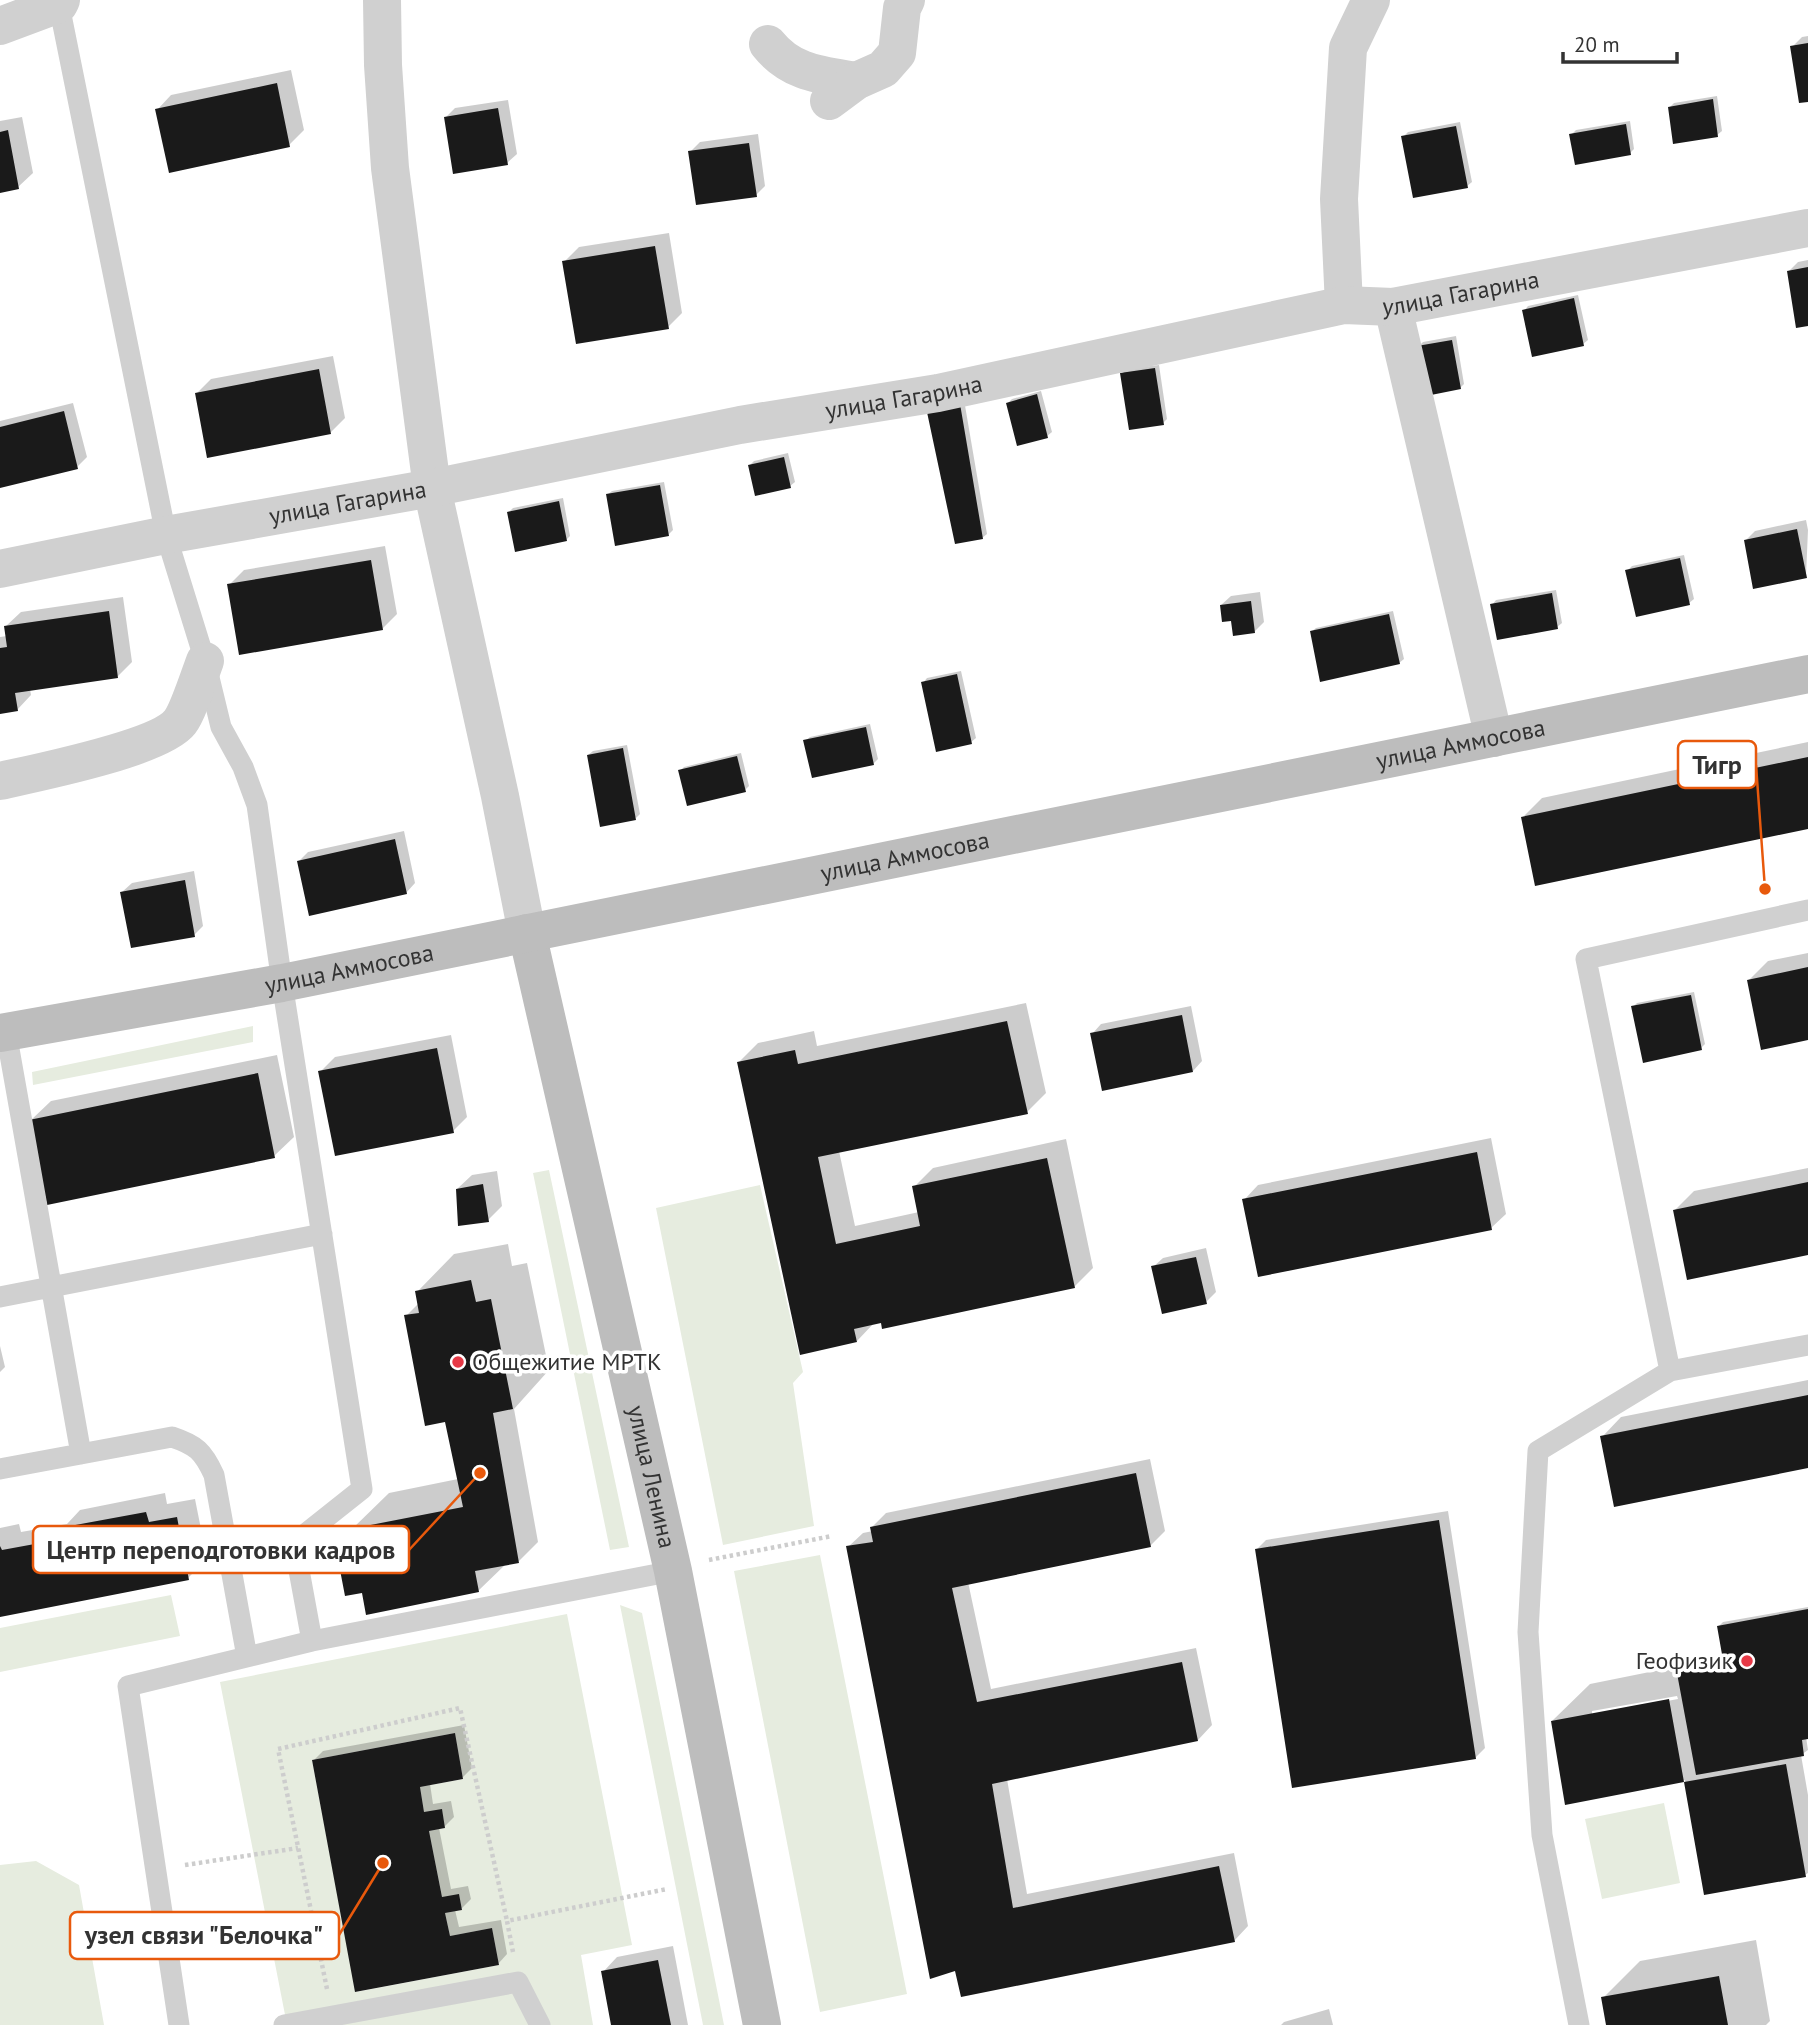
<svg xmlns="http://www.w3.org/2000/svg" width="1808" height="2025" font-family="'PT Sans',sans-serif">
  <rect width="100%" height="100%" fill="#fff"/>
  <path fill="#e6ecdf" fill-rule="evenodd" d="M253,1026V1042L33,1085L32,1072Z
    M549,1170L629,1547L610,1550L533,1173Z
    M760,1185L803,1372L793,1383L814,1526L723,1545L656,1208Z
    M820,1555L907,1994L820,2012L734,1571Z
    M171,1595L180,1636L0,1672V1628Z
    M620,1605L642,1613L724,2025H703Z
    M567,1614L632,1945L581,1955L593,2025H287L220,1682ZM455,1733L463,1779L420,1787L424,1812L442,1810L445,1828L429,1831L442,1897L459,1895L462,1910L445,1913L450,1936L492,1928L499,1965L356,1992L312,1760Z
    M1664,1803L1680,1883L1602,1899L1585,1819Z
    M36,1861L79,1885L104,2025H0V1865Z"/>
  <path fill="#0003" fill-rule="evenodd" d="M1808,36V100L1792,47L1802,37Z
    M291,70L304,130L289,145L157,110L171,95Z
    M1717,96L1722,131L1717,135L1670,107L1674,103Z
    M508,100L517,154L507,163L445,118L455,108Z
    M22,117L33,173L18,187L0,191V121Z
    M1630,121L1634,149L1630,153L1571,135L1576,130Z
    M1460,122L1472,182L1467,186L1403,137L1408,132Z
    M758,134L765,186L756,195L690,152L700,142Z
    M669,233L682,313L668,327L564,262L579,247Z
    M1808,260V324L1789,271L1798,262Z
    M1578,295L1588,340L1583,344L1524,311L1528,306Z
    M1456,336L1464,384L1460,388L1419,346L1423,342Z
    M333,356L345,418L331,432L196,394L211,379Z
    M1159,365L1167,419L1163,423L1122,373L1126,369Z
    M962,388L987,534L982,538L948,510Z
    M1041,391L1052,432L1047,436L1008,403L1012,399Z
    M73,403L87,457L77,467L0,483V421Z
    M788,453L795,482L790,486L750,465L754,461Z
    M664,482L673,530L668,535L607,495L612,491Z
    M563,498L570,536L566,540L509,512L513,508Z
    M1806,520L1808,530L1806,576L1746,540L1755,531Z
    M385,546L397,614L382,629L229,585L244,570Z
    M1684,555L1694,599L1689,603L1627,571L1632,566Z
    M1556,590L1562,623L1557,627L1492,605L1496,600Z
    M1260,592L1264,622L1254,632L1232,619L1221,605L1231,596Z
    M123,597L132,662L118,676L30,689L31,695L17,710L0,712V637L7,636L6,626L21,612Z
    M1393,611L1404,659L1399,663L1311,632L1316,628Z
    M961,671L976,738L971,742L923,683L927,678Z
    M870,724L878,759L873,764L805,741L810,737Z
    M1808,742V828L1523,817L1542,798Z
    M627,745L640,814L636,818L588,755L593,751Z
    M741,753L749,786L745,790L680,771L684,767Z
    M404,831L415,883L406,893L298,862L308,852Z
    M194,871L203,926L194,935L122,892L132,883Z
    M1808,953V1039L1749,980L1768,961Z
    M1694,992L1705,1044L1701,1048L1633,1007L1637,1003Z
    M1026,1003L1046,1093L1027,1112L839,1151L855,1226L919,1212L914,1187L933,1168L1066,1139L1093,1268L1074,1287L875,1322L857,1341L739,1062L758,1043L814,1031L817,1046Z
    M1191,1006L1202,1061L1193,1071L1092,1034L1101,1024Z
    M451,1035L467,1117L453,1131L320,1072L335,1057Z
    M277,1055L294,1137L274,1156L31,1120L51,1101Z
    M1491,1138L1506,1214L1491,1228L1244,1200L1258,1185Z
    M1808,1168V1253L1675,1210L1694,1191Z
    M497,1171L502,1206L488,1220L457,1189L472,1175Z
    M508,1244L512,1266L527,1263L549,1370L514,1409L538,1542L519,1561L506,1564L478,1591H363L338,1550L352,1535L351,1530L389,1493L458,1479L446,1420L406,1316L419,1303L417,1292L454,1254Z
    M1206,1248L1216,1292L1206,1302L1153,1267L1163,1258Z
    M0,1346L5,1367L0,1372Z
    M1808,1380V1466L1602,1437L1621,1417Z
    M1150,1459L1165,1531L1150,1546L968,1582L991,1689L1196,1648L1212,1725L1198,1740L1007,1779L1027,1894L1234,1853L1248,1926L1234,1941L962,1995L848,1547L863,1533L873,1531L872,1527L886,1513Z
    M165,1493L167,1504L195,1499L207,1559L188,1578L0,1615V1528L19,1524L21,1532L67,1524L80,1510Z
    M1448,1511L1485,1748L1475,1758L1257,1549L1266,1540Z
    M1808,1607V1737H1806L1808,1750L1801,1755L1808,1795V1873L1805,1875L1706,1893L1685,1780L1567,1803L1552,1721L1590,1684L1724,1657L1719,1626L1723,1622ZM1677,1696L1678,1699L1592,1715V1711Z
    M464,1725L472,1768L463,1777L430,1784L433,1804L451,1801L454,1817L444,1827L439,1828L451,1889L468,1886L471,1899L462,1908L455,1910L459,1927L501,1920L507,1954L498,1964L357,1990L314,1760L323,1751Z
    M1756,1940L1770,2021L1766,2025H1607L1603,1998L1640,1961Z
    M673,1946L688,2025H613L603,1972L617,1957Z
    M1329,2009L1333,2025H1281L1284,2022Z"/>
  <path fill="#1a1a1a" d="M1808,43V102L1799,103L1790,46Z
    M277,83L290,147L169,173L155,109Z
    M1713,99L1718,137L1673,144L1668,107Z
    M498,108L508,165L453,174L444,117Z
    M1626,124L1631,155L1575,165L1569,134Z
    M1456,126L1468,188L1413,198L1401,136Z
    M8,130L19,189L0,193V132Z
    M749,143L757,197L696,205L688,151Z
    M655,246L669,329L576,344L562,261Z
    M1808,267V326L1796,328L1787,271Z
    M1574,298L1584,346L1532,357L1522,310Z
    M1452,340L1461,389L1426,396L1417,346Z
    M1155,368L1164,425L1129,430L1120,373Z
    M319,369L331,434L207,458L195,393Z
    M958,392L983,539L955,544L924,398Z
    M1037,394L1048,438L1017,446L1006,403Z
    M64,411L78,469L0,488V427Z
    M784,457L791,488L755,496L748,465Z
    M660,485L669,536L615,546L606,494Z
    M559,501L567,541L515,552L507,512Z
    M1797,529L1807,578L1753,589L1744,540Z
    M1680,558L1690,605L1636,617L1625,570Z
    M371,560L383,630L239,655L227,584Z
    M1552,593L1558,629L1497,640L1490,604Z
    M1251,601L1255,633L1233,636L1231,621L1222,622L1220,605Z
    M109,611L118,678L15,693L18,711L0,714V648L7,647L4,626Z
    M1389,614L1400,664L1320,682L1310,631Z
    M957,674L972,744L936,752L921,682Z
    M866,727L874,765L812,778L803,740Z
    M623,748L636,820L600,827L587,755Z
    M737,756L746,792L687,806L678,770Z
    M1808,757V829L1535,886L1521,817Z
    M395,839L407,894L309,916L297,861Z
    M185,880L195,937L131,948L120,892Z
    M1808,967V1040L1761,1050L1747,980Z
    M1691,995L1702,1050L1643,1063L1631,1006Z
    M1182,1015L1193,1072L1102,1091L1090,1033Z
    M1007,1021L1028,1114L818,1157L836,1244L920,1226L912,1186L1047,1158L1075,1288L882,1329L881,1323L854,1329L857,1342L800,1355L737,1062L795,1050L798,1064Z
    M437,1048L454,1133L335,1156L318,1071Z
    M258,1073L275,1158L47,1205L29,1120Z
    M1477,1152L1492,1230L1258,1277L1242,1199Z
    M1808,1182V1255L1687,1280L1673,1210Z
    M483,1184L489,1222L458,1226L456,1189Z
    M1196,1257L1207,1304L1162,1314L1151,1266Z
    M471,1280L476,1302L491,1299L513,1409L493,1413L519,1563L475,1571L479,1592L366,1615L362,1593L345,1596L336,1549L352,1546L350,1529L463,1507L445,1422L425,1426L404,1315L419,1313L415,1291Z
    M1808,1395V1468L1614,1507L1600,1436Z
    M1136,1473L1151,1547L952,1588L977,1702L1182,1662L1198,1741L992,1784L1013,1908L1219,1866L1235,1942L961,1997L955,1971L930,1979L846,1546L873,1542L870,1527Z
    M146,1512L149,1522L177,1517L189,1580L0,1617V1546L2,1550L62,1539L59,1528Z
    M1439,1520L1476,1759L1292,1788L1255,1549Z
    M1808,1609V1739L1802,1740L1804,1756L1696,1775L1676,1668L1723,1660L1717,1626Z
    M1669,1699L1684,1782L1786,1764L1806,1877L1704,1895L1684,1782L1565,1805L1551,1721Z
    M455,1733L463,1779L420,1787L424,1812L442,1809L445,1828L429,1831L442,1897L459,1894L462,1910L445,1913L450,1936L492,1928L499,1965L355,1992L312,1760Z
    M658,1960L671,2025H611L601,1971Z
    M1719,1976L1728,2025H1606L1601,1997Z"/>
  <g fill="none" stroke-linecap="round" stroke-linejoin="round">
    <path stroke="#cdcdcd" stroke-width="4.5" stroke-dasharray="3.5 3.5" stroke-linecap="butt" d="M709,1560L832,1536
      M185,1865L298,1848
      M513,1952L507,1921L667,1889
      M327,1989L278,1749L460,1708L507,1921"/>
    <path stroke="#d0d0d0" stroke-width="21" d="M58,0L166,535L205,661L221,727L243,767L257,805L282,983L362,1489L294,1543L312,1641L128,1686L179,2025
      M1808,910L1586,959L1670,1371L1808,1345
      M6,1032L81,1454
      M0,1297L322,1234
      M0,1469L172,1437C196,1445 203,1451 214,1475L247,1657
      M312,1641L673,1571
      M284,2025L518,1982L540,2025
      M1579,2025L1542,1835L1528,1632L1538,1451L1670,1371"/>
    <g stroke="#d0d0d0" stroke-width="38">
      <path d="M382,0L383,65L390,168L432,488L500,796L527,933"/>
      <path d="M0,26L59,4L61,0"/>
      <path d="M768,44C791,73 821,75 856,81"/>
      <path d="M829,101L856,81L883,69L897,53L902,8L906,0"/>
      <path d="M1344,305L1339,199L1348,48L1371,0"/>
      <path d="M1393,307L1494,738"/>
      <path id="s1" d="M0,569L166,535L432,488L740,425L938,393L1344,305L1393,307L1808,228"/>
      <path d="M0,781C36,773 160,748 180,722C188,712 200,674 205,661"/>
    </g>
    <g stroke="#bdbdbd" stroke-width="38">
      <path id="s2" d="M527,933L673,1571L762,2025"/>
      <path id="s3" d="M0,1033L282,983L1808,674"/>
    </g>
  </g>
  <g fill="#e63946" stroke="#fff" stroke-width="2.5">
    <circle cx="458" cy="1362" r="7"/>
    <circle cx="1747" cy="1661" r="7"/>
  </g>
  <g text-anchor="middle" stroke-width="7" stroke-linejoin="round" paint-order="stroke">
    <g font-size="24" fill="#333" stroke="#fff">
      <text dy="8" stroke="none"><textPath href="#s1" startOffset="1488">улица Гагарина</textPath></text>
      <text dy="8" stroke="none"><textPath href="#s1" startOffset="920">улица Гагарина</textPath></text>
      <text dy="8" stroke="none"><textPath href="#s1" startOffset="354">улица Гагарина</textPath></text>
      <text dy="8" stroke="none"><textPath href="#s3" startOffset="1489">улица Аммосова</textPath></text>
      <text dy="8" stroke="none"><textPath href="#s3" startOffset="922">улица Аммосова</textPath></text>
      <text dy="8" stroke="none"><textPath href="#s3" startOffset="355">улица Аммосова</textPath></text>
      <text dy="8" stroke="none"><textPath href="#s2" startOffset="558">улица Ленина</textPath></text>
    </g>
    <g font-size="24" fill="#333" stroke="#fff" text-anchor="start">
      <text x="472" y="1370">Общежитие МРТК</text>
      <text x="1733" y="1669" text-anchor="end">Геофизик</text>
    </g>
  </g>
  <path fill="none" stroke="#e8590c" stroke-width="2.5" d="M1765 889L1756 765M480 1473L409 1550M383 1863L339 1935"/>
  <g fill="#e8590c" stroke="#fff" stroke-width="2.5">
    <circle cx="1765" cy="889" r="7"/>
    <circle cx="480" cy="1473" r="7"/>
    <circle cx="383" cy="1863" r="7"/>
  </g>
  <g fill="#fff" stroke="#e8590c" stroke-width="2.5">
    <rect x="1678" y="741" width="78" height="47" rx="7"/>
    <rect x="33" y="1526" width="376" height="47" rx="7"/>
    <rect x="70" y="1912" width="269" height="47" rx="7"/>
  </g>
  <g font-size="26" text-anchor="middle" font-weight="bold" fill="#333">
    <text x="1717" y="774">Тигр</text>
    <text x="221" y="1559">Центр переподготовки кадров</text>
    <text x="204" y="1944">узел связи "Белочка"</text>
  </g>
  <path d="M1563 52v10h114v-10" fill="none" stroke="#333333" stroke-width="3.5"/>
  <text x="1574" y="52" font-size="21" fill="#333333" stroke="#ffffff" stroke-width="5" paint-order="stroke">20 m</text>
</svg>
